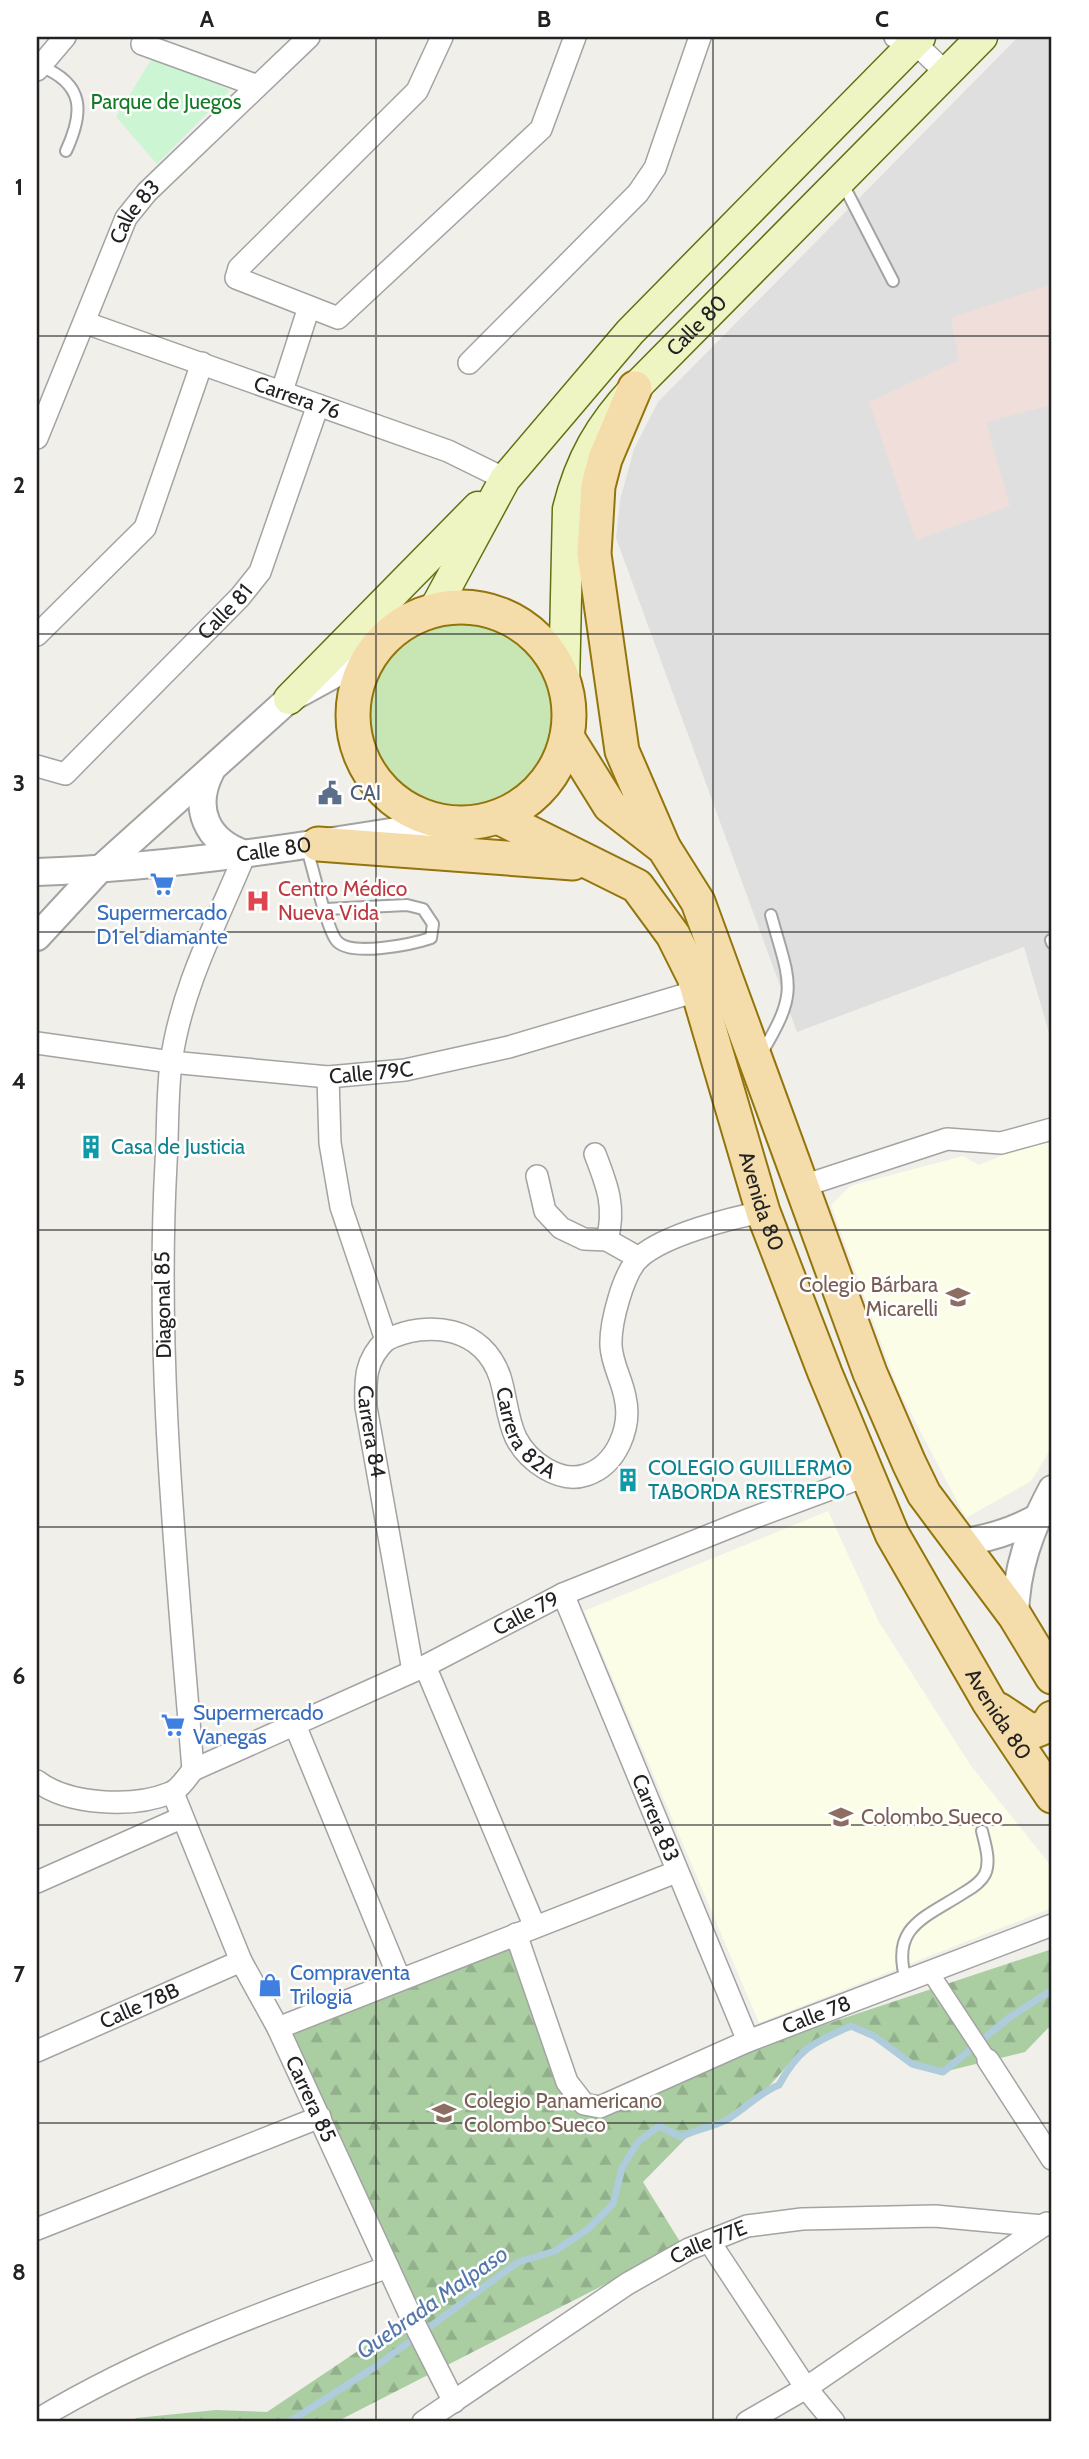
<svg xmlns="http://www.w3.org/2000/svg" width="1089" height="2459" font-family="Cabin,sans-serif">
  <defs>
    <pattern id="forest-firs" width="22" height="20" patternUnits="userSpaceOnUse" patternTransform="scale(1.75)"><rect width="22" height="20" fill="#aacda2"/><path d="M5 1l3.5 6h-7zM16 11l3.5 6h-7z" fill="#92b08b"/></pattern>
  </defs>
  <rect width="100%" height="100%" fill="#f1efe9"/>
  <path fill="#e0dfdf" d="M1018,37H1052V1043L1024,947L797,1032L616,538L620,500L634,449L658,402Z"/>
  <path fill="#f0dedb" d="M1052,284V358L1048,359L1052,405L986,422L1010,506L916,540L869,402L959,360L951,318Z"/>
  <path fill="#fbfde7" d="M1052,1135V1447L1031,1481L966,1518L898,1389L831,1205L850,1186L963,1156L979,1165Z
    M828,1511L879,1622L971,1766L1052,1867V1908L759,2023L584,1611Z"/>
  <path fill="#c8e6b4" d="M365 715a94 94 0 1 1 188 0a94 94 0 1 1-188 0Z"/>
  <path fill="url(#forest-firs)" d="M517,1937L585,2104L1052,1949V2024L1025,2052L943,2072L912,2064L874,2036L851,2026L820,2040L794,2058L764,2092L726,2120L695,2129L643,2182L682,2245L336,2422H132L136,2418L216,2410L267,2412L404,2320L275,2029Z"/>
  <path fill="#ccf6d3" d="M154,55L230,90L157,164L116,117Z"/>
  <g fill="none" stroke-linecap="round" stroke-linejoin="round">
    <path stroke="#aeccdb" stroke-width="7" d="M289,2422L375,2367L518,2262L555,2251L588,2229L613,2204L622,2168L638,2142L659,2126L681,2137C696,2129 714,2127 728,2119C746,2108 759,2093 779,2085C799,2048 813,2043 851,2026L874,2036L912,2064L943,2072L1010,2017L1052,1990"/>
    <g stroke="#a3a3a3" stroke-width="14">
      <path id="service" d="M40,66C85,84 84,112 66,151
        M843,184L893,281
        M306,845C312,865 326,926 336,940C349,958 413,944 431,938L433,924L423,909L407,905L326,909
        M1051,940L1052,943
        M761,1054C800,990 790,984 771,915
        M906,1980C890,1926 925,1918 965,1892C972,1888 981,1882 985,1874C991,1861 985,1844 982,1831"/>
    </g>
    <g stroke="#a3a3a3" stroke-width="19">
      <path id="pedestrian" d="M930,1972L988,2060"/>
    </g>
    <g stroke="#a3a3a3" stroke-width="24">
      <g id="minor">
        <path d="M147,37L142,44L255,85"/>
        <path d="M442,37L417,91L239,268L236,278L338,318L541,129L575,37"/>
        <path d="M895,37L914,42L945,72"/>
        <path d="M37,70L65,37"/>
        <path id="s1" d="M86,323L448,451L505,479"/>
        <path d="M469,363L638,193L655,168L700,37"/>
        <path d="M282,391L309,307"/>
        <path id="s2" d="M37,438L126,218L147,192L309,37"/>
        <path d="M37,635L145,528L202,363"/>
        <path id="s3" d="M37,766L65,774L240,597L260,572L318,405"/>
        <path id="s4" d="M37,1043L171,1062L328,1077L405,1070L509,1047L697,991"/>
        <path id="s5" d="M328,1077L330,1143L341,1207L386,1340C365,1360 365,1379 366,1407L413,1671"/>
        <path d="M595,1154C607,1185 616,1207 607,1240"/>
        <path d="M537,1176L545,1211L561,1228L584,1239L607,1240L639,1258"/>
        <path d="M800,1187L947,1139L1001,1143L1052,1129"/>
        <path id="s6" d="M386,1340C429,1319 483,1327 500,1377C506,1396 507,1419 516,1438C528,1461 559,1484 586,1475C617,1465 632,1427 625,1397C622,1380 612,1364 611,1346C610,1324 623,1272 640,1257C665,1235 730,1218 763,1212"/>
        <path id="s7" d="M563,1594L748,2041"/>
        <path d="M425,1666L535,1927"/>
        <path d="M295,1725L400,1980"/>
        <path d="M193,1770C177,1568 155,1365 166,1163C168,1130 167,1095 171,1063C181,988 217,922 245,854"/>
        <path id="s8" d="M37,1781C68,1805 133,1808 170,1793C179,1790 187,1777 193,1770L425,1666L563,1594L750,1519L868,1475"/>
        <path id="s9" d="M173,1793L241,1961L278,2028L411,2317L454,2402"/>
        <path d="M37,1882L181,1818"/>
        <path id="s10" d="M516,1934L567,2082L584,2104L600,2107L748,2041L1052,1925"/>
        <path d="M278,2028L676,1872"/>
        <path id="s11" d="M37,2051L241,1961"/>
        <path d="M988,2060L1052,2159"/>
        <path d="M37,2229L320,2117"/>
        <path d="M709,2241L806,2388L834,2422"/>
        <path d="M37,2420C144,2355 270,2309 388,2267"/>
        <path id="s12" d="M423,2422L627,2284L689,2249L747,2226L802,2219L935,2216L1043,2226"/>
        <path d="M747,2422L806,2388L1047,2223"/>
      </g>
    </g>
    <g stroke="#a3a3a3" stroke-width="30">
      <g id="tertiary">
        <path d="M211,771C192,808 206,841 245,854"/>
        <path id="s13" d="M37,872C175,867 311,845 447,823"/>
        <path d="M37,937L98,871L289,699L371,654"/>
        <path d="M959,1543C988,1539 1011,1532 1037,1518"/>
        <path d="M1015,1616C1016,1569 1030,1530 1052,1489"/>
      </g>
    </g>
    <g stroke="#5e730e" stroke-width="33">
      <g id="secondary">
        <path d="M434,610L505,479L630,332L920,37"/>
        <path id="s14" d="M564,685L568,509C580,460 600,425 635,388L982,37"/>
        <path d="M289,699L478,507"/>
      </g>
    </g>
    <g stroke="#93750c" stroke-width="37">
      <g id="primary">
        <path d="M635,388L605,459L598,486L594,554L622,751L663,846"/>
        <circle cx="461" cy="715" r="108"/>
        <path d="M567,737L610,806L664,848L698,902L870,1373L909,1463L924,1494L1015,1616L1052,1677"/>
        <path id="s15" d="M498,817L637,886L673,935L694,977L763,1212L825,1373L892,1534L989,1702L1052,1796"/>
        <path d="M318,844L573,863"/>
        <path d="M999,1710L1032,1732L1047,1726L1052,1718"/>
      </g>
    </g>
    <use href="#service" stroke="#fff" stroke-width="10"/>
    <use href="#pedestrian" stroke="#fff" stroke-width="16"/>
    <use href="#minor" stroke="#fff" stroke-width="21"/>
    <use href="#tertiary" stroke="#fff" stroke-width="26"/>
    <use href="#secondary" stroke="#eef5c3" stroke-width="30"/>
    <use href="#primary" stroke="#f5ddab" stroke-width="33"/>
  </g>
  <path fill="none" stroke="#222" stroke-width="2" stroke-opacity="0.55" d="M376,37V2422M713,37V2422M37,336H1052M37,634H1052M37,932H1052M37,1230H1052M37,1527H1052M37,1825H1052M37,2123H1052"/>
  <defs>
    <g id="civic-bare" transform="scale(1.89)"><path d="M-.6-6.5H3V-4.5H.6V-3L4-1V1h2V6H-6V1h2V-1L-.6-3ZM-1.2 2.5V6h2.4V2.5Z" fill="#5c6f8a" stroke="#fff" stroke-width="2.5" paint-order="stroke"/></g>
    <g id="supermarket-bare" transform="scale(1.89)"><path d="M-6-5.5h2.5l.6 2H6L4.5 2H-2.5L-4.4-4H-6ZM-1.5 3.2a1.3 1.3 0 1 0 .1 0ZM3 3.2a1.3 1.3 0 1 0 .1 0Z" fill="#3f7fe0" stroke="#fff" stroke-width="2.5" paint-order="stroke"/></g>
    <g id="hospital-bare" transform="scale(1.89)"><path d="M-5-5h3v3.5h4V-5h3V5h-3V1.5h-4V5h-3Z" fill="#e0444e" stroke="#fff" stroke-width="2.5" paint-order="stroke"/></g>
    <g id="building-bare" transform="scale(1.89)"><path d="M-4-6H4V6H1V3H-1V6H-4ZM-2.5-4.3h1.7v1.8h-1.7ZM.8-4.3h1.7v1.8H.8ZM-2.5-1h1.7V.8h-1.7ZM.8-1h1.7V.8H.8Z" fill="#0f9aa8" stroke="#fff" stroke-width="2.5" paint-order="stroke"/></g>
    <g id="school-bare" transform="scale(1.89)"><path d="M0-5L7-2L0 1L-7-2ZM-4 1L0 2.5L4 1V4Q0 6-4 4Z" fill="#8d6e63" stroke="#fff" stroke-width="2.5" paint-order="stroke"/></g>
    <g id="shop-bare" transform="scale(1.89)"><path d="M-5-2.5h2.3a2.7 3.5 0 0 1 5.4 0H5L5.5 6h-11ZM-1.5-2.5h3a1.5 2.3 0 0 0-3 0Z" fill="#3f7fe0" stroke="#fff" stroke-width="2.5" paint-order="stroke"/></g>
  </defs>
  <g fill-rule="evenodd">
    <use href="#civic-bare" x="330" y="793"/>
    <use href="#supermarket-bare" x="162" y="884"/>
    <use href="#hospital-bare" x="258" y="901"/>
    <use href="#building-bare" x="91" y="1147"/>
    <use href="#school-bare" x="958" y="1297"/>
    <use href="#building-bare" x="628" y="1480"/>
    <use href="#supermarket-bare" x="173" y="1725"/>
    <use href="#school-bare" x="841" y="1817"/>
    <use href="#shop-bare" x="270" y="1985"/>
    <use href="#school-bare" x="444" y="2113"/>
  </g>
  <g text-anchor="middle" stroke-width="5" stroke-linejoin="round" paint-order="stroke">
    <g font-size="21" fill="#157a28" stroke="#fff">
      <text x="166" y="109">Parque de Juegos</text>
    </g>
    <g font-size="21" fill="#222" stroke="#fff">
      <text dy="7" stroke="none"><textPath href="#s2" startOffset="247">Calle 83</textPath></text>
      <text dy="7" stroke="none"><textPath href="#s14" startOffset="404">Calle 80</textPath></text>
      <text dy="7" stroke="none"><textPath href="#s1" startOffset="224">Carrera 76</textPath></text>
      <text dy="7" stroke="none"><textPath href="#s3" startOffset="257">Calle 81</textPath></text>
      <text dy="7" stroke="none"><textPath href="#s13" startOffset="238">Calle 80</textPath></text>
      <text dy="7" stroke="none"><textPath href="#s4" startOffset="336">Calle 79C</textPath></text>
      <text dy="7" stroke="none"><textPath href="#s15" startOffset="497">Avenida 80</textPath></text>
      <text transform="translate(163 1305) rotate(-91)" y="7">Diagonal 85</text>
      <text dy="7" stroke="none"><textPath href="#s6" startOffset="200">Carrera 82A</textPath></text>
      <text dy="7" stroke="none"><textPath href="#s5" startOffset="369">Carrera 84</textPath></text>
      <text dy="7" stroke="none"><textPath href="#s8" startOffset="539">Calle 79</textPath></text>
      <text dy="7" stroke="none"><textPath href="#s15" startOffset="1064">Avenida 80</textPath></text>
      <text dy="7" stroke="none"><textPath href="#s7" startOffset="242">Carrera 83</textPath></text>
      <text dy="7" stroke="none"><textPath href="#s11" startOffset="112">Calle 78B</textPath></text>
      <text dy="7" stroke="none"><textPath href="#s10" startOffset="436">Calle 78</textPath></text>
      <text dy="7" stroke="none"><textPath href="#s9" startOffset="336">Carrera 85</textPath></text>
      <text dy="7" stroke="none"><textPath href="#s12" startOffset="338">Calle 77E</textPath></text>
    </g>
    <g font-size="21" fill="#4e5e75" stroke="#fff" text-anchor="start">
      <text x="350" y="800">CAI</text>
    </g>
    <g font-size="21" fill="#be3a42" stroke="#fff" text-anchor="start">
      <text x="278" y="896">Centro Médico<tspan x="278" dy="24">Nueva Vida</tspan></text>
    </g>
    <g font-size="21" fill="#366cbe" stroke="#fff" text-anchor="start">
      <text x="162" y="920" text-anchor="middle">Supermercado<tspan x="162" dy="24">D1 el diamante</tspan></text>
      <text x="193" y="1720">Supermercado<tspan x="193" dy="24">Vanegas</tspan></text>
      <text x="290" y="1980">Compraventa<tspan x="290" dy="24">Trilogia</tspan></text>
    </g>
    <g font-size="21" fill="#0d838f" stroke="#fff" text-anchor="start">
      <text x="111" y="1154">Casa de Justicia</text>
      <text x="648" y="1475">COLEGIO GUILLERMO<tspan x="648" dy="24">TABORDA RESTREPO</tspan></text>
    </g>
    <g font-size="21" fill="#785e54" stroke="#fff" text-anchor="start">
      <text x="938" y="1292" text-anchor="end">Colegio Bárbara<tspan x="938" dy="24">Micarelli</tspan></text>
      <text x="861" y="1824">Colombo Sueco</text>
      <text x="464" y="2108">Colegio Panamericano<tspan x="464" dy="24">Colombo Sueco</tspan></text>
    </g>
    <g font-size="23" font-style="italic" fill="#5577ab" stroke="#fff">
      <text transform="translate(432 2302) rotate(-35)" y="8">Quebrada Malpaso</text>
    </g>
  </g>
  <rect width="1089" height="2459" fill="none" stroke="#ffffff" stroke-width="77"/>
  <rect x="38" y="38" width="1012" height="2382" fill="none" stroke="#222" stroke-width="2.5"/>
  <g font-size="23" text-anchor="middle" font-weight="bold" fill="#222">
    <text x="207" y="27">A</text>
    <text x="544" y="27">B</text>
    <text x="882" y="27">C</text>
    <text x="19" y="195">1</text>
    <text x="19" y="493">2</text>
    <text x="19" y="791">3</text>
    <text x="19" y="1089">4</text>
    <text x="19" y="1386">5</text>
    <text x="19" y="1684">6</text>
    <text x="19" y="1982">7</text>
    <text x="19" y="2280">8</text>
  </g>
</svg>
